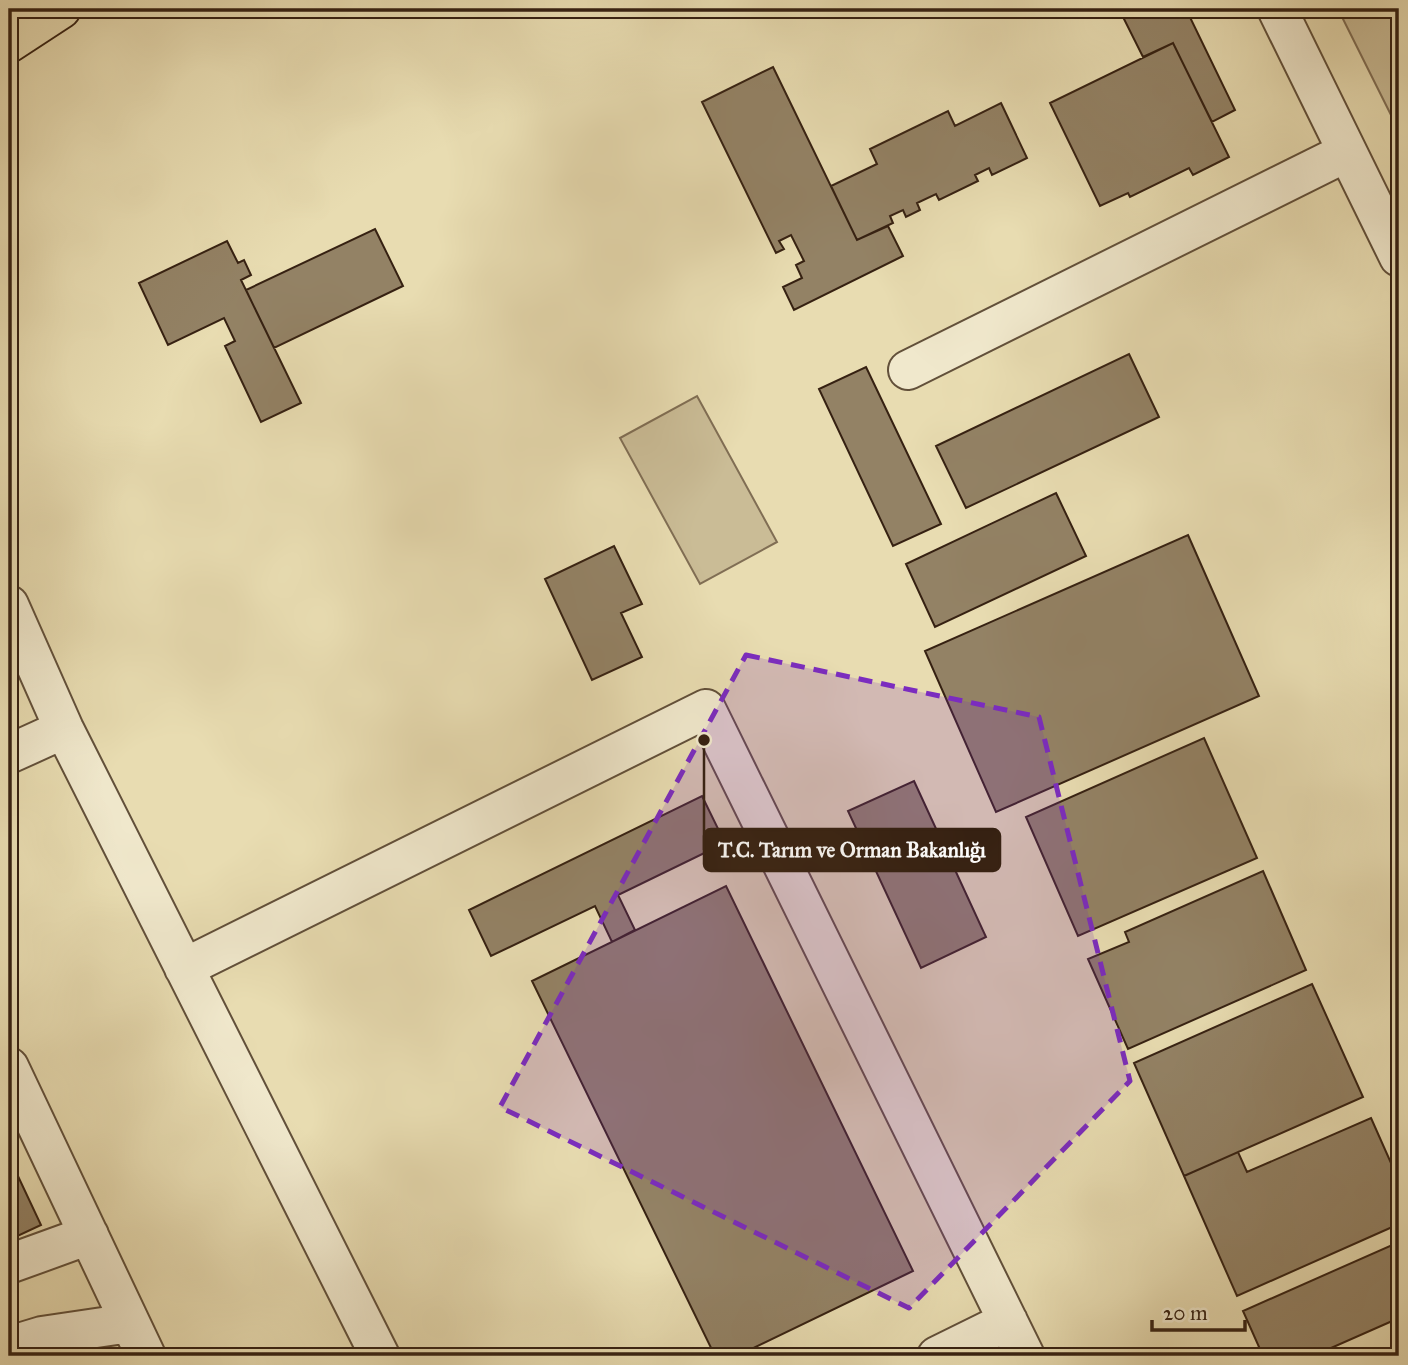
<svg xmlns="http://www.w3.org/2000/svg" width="1408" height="1365" font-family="'IM FELL Great Primer',serif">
  <rect width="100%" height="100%" fill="#e8dcb1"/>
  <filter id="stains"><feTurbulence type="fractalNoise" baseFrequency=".00286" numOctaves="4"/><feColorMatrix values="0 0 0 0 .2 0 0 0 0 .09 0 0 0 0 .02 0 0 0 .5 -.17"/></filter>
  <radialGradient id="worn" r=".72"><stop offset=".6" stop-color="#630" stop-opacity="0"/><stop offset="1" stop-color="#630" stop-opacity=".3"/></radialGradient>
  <path fill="#cabc96" stroke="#806e54" stroke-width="2" d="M1338,9H1399V131Z
    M697,396L777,542L700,584L620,438Z"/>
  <path fill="#938265" stroke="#362112" stroke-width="2" d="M1119,9H1186L1235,110L1212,122L1173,43L1143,57Z
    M1173,43L1229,157L1193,175L1189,168L1130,197L1128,193L1100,206L1050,103Z
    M773,67L857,240L888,226L903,256L794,310L783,287L802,278L796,265L804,261L791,235L779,241L784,249L776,253L702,102Z
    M1001,103L1027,158L992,175L989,168L975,175L978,181L939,200L936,194L917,203L920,210L906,217L903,210L890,216L893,223L857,240L831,186L877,164L870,149L948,111L955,126Z
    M375,229L403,286L274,348L246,290Z
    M227,241L238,263L244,260L251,275L241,280L301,403L261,422L225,346L235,341L224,318L168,345L139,283Z
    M1129,354L1159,417L966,508L936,446Z
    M866,367L941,524L893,546L819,389Z
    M1056,493L1086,556L935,627L906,564Z
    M1188,535L1259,696L996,812L925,651Z
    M614,546L642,604L621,613L642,657L592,680L545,579Z
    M1204,738L1257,858L1078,936L1026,817Z
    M914,781L986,937L921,968L848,811Z
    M702,796L725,843L618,895L635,930L612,942L595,906L491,956L469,910Z
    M1263,871L1306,970L1128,1049L1088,959L1129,942L1125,932Z
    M726,886L913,1271L737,1356H715L532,981Z
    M1312,984L1363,1097L1184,1176L1134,1063Z
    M1371,1118L1399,1181V1224L1237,1296L1184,1176L1238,1152L1247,1172Z
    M9,1157L41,1225L9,1240Z
    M1399,1242V1318L1313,1356H1263L1243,1311Z"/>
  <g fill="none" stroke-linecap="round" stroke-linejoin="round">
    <g stroke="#62503a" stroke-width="42">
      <path id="minor" d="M1277,9L1399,257
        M908,370L1347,152
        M9,605L64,729L380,1356
        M9,754L64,729
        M184,968L706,709L1025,1356
        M9,1067L146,1356
        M9,1264L89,1235
        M9,1346L42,1336L130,1323
        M937,1356L1008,1321"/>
    </g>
    <g stroke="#362112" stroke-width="42">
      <path id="highway" d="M9,43L61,9"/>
    </g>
    <use href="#minor" stroke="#f0e8cc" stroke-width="38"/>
    <use href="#highway" stroke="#e8dcb1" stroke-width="38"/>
  </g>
  <path fill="#7b2cbf" fill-opacity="0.2" stroke="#7b2cbf" stroke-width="5" stroke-dasharray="14 9" stroke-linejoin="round" d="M746,655L1039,717L1130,1081L909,1308L500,1107Z"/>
  <path fill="none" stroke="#362112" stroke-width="2.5" d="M704 740L704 850"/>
  <circle fill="#362112" stroke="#f0e8cc" stroke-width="2.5" cx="704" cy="740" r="7"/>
  <rect fill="#362112" stroke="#362112" stroke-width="2.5" x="704" y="829" width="296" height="42" rx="7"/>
  <g font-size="21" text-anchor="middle" font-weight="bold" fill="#fff">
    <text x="852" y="857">T.C. Tarım ve Orman Bakanlığı</text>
  </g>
  <rect width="1408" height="1365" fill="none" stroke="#e8dcb1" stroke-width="35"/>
  <rect x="10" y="10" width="1387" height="1344" fill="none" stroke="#362112" stroke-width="3.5"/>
  <rect x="18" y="18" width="1373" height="1330" fill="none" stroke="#362112" stroke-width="2"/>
  <path d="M1152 1320v10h93v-10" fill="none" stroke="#362112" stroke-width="3.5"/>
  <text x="1163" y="1320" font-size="21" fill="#362112" stroke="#f0e8cc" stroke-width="5" paint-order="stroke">20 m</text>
  <rect width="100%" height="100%" filter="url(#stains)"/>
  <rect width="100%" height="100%" fill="url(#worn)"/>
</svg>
